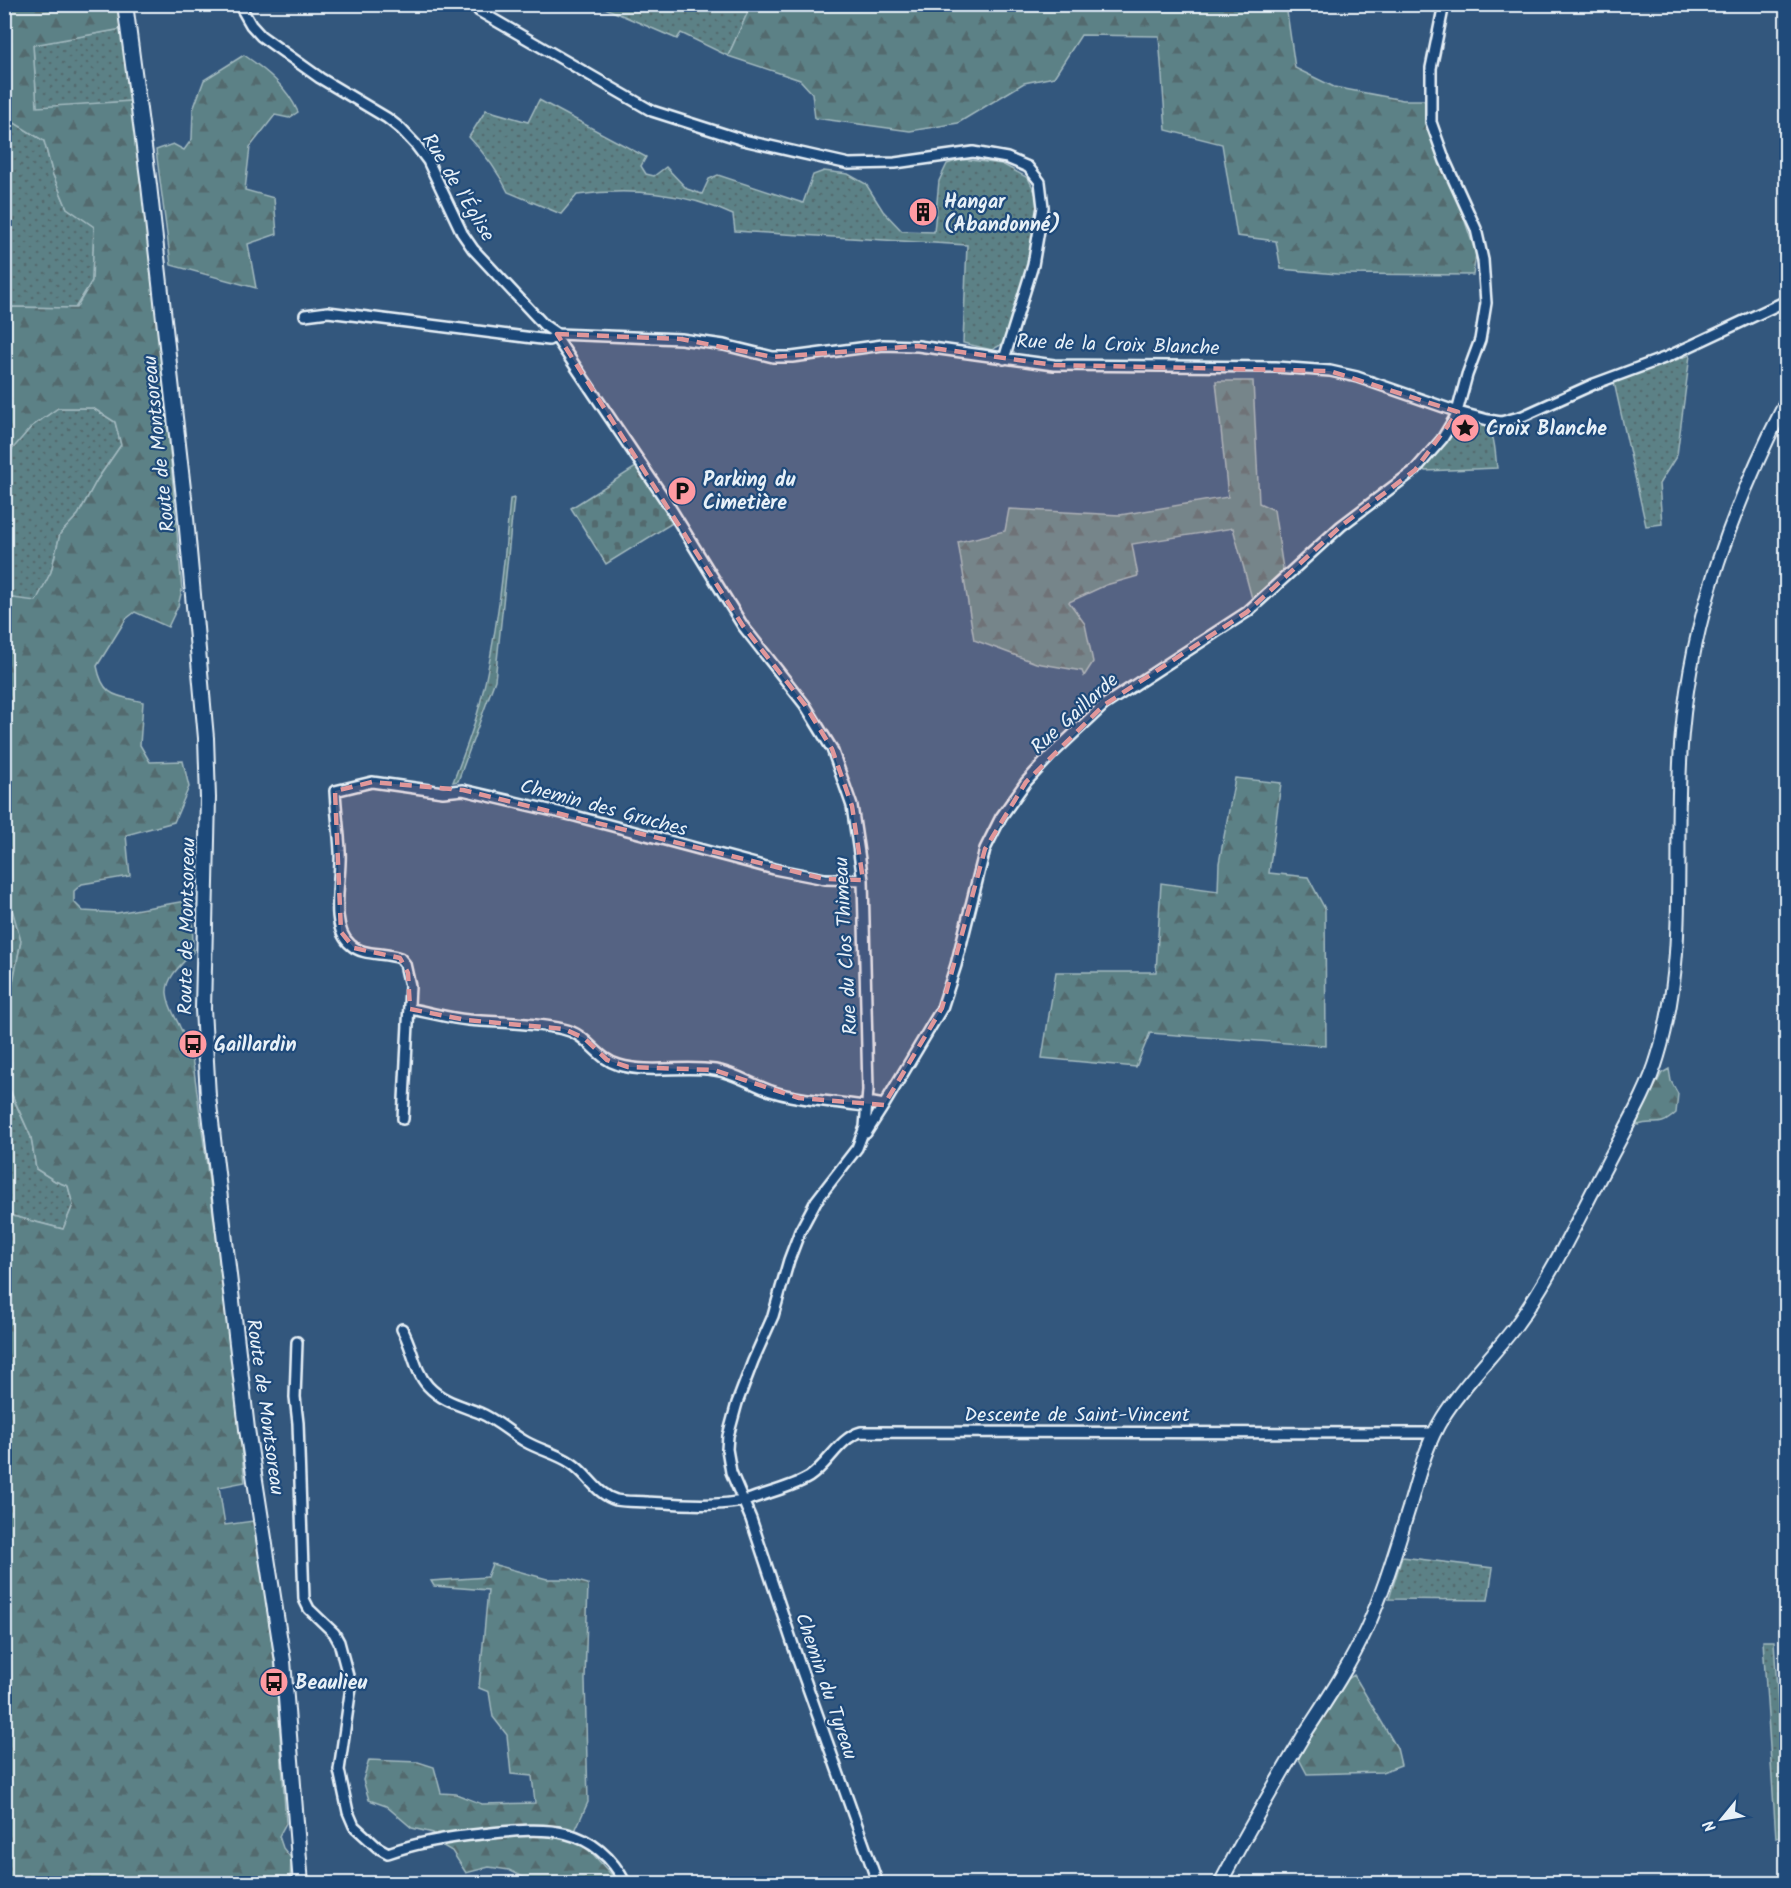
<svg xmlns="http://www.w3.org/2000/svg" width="1791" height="1888" font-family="Kalam,sans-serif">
  <defs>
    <pattern id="grass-dots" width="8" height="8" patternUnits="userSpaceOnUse" patternTransform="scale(1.5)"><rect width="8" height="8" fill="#5c8186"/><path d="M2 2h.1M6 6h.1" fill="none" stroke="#536a6e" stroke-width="1.8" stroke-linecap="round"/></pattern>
    <pattern id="forest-firs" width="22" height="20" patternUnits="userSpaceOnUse" patternTransform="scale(1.5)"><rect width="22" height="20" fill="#5c8186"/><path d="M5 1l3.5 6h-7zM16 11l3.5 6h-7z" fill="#536a6e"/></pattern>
    <pattern id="cemetery-stones" width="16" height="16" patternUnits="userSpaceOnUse" patternTransform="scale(1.5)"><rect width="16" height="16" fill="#5c8186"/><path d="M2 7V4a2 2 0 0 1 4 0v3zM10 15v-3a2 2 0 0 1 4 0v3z" fill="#536a6e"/></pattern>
  </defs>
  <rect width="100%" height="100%" fill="#33577d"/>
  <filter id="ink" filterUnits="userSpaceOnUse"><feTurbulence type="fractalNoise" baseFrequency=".0167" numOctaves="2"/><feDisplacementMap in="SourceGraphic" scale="12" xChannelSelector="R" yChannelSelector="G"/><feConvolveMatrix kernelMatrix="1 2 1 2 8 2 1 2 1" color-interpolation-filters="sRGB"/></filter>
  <g filter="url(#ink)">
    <path fill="url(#grass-dots)" stroke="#a2b9bf" stroke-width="1.5" d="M598,5L751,4V5L728,56L681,33L677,39Z
      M122,29L132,101L37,108L33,45Z
      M539,100L646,157L641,166L646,174L654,176L666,167L687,189L702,194L709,179L718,175L803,203L813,175L824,171L848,174L866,184L883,211L902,231L934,232L939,181L947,164L962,159L1002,164L1028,178L1035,192L1039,206L1030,260L1004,343L992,350L963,343L967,245L735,231L733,215C685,192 629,188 577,195L561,214L508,192C498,171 485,154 469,137L486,110L528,122Z
      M4,106L13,122L44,141L53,175L67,208L94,226L92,281L75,308L5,307Z
      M1690,355L1677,455L1659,484L1662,524L1646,526L1614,382Z
      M58,408H93L115,422L121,445L97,480L78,515L60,534L51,572L36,602L5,597V452L9,453L31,427Z
      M1464,420C1469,421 1479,421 1484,424C1496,432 1495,455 1497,468L1425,471L1423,467L1456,424Z
      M514,498L495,680L458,781L453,782C463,757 473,731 480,704C497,638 504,567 510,499Z
      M5,896L12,909L21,941L5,1024Z
      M4,1079L31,1137L36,1169L55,1181L68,1186L73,1205L63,1229L5,1214Z
      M1402,1557L1493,1568L1488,1600L1389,1599Z
      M1763,1641H1774L1786,1833L1776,1838Z"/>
    <path fill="url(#forest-firs)" stroke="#a2b9bf" stroke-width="1.5" d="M5,5H119L122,29L33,45L37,107L132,101L167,415L182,590L178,606L168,627L135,612L126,619L97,666C103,697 115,695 143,702L140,745L150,762L183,761L189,787L174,822L126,835L130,876L82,884L74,891V902L83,911L117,913L192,900L193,952C183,963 166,977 167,993C168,1006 175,1016 180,1027C187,1041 192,1054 194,1070C213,1207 230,1344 245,1482L219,1487L225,1525L253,1521L268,1610L276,1675L286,1823L279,1836L283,1848L291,1858L290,1883H5V1214L63,1229L73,1205L68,1186L55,1181L36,1169L31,1137L5,1079V1024L21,941L12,909L4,896L5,597L36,601L51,572L60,534L78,515L97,480L121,445L115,422L93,408H58L31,427L9,453L5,452V307L76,308L92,281L94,227L67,208L53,175L44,141L13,122L5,106Z
      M751,5H1286L1295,68L1334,87L1403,100H1424L1476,254L1473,275L1337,274L1281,269L1276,241L1237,236L1222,144L1166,130L1159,36L1081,35L1054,77L1024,83L958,123L910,131L815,118L812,93L800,80L728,56Z
      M244,55C266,70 287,87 298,112L289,118L275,115L250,147L245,190L274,198L277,234L248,244L256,288L171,265L156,150L173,144L184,150L192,139L193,110L204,80Z
      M1216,381H1253L1259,503L1274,510L1284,575L1254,606L1233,528L1132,544L1138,576L1106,585L1069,602L1085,624L1093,662L1084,676L1082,671L1036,663L974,640L958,542L1005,531L1009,509L1120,515L1228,497Z
      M1235,778L1281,783L1269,873L1308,877L1325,909L1326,1046L1150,1033L1136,1067L1042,1058L1056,972H1156L1161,883L1218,891L1219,863Z
      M1669,1069L1671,1081L1678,1094L1676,1113C1657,1130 1656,1119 1638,1125L1636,1122L1662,1073Z
      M492,1564L547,1579H570L588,1584L585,1680L588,1802L574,1833L619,1883H535L509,1870L489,1867L466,1873L452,1851L438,1843L433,1833L412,1828L386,1806L369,1800L363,1780L369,1760L418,1762L434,1767L441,1793L456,1794L482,1804L535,1803L532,1776L511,1774L507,1735L493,1717L489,1692L479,1688L488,1590L434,1586L431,1581L487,1577Z
      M1354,1675L1397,1748L1401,1765L1382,1772L1307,1774L1298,1757L1345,1681Z"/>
    <path fill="url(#cemetery-stones)" stroke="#a2b9bf" stroke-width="1.5" d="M639,465L674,522L606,564L571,508Z"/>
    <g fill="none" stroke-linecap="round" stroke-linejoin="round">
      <g stroke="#e8f1f8" stroke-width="14">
        <path id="minor" d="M239,4L251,25L261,36L320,78L387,118L401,129L416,145L428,161L462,233L473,249L544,325L557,334
          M475,4L479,11L652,111L743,140L849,164L895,163L973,152L1007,158L1028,167L1040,182L1043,207L1033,265L1004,359
          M305,315L328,312L549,340L557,334
          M557,334V339L666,501L743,626L805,705L832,749L852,806L863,880L868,1090L865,1127L857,1148L816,1201L800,1231L789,1260L773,1316L753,1361L737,1403L728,1436L727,1449L731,1472L751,1519L799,1663L878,1884
          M557,334L681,339L724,345L773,357H792L883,345L918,346L1054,365L1276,367L1330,371L1357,377L1458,412L1488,420L1501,422L1523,416L1594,384L1667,357L1786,301
          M410,1009C429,1012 448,1018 468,1020C500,1023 532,1022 563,1029C588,1034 595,1058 619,1065C650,1074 683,1065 715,1070C736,1073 754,1086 774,1092C803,1101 834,1101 864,1106L873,1103L884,1105L942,1008L956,965L985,849L1001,817L1026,782L1050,756L1104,705L1247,612L1341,526L1415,470L1442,439L1456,416L1467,375L1480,340L1486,303L1483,260L1476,229L1445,161L1431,122V68L1444,4
          M403,1119L410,986L405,964L400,958C385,952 363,956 351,945C328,927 342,877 340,851C339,831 336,811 335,791L372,782L443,792L463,790L575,816L774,869L825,879L863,880
          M866,1133L884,1105
          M402,1329C413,1348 414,1371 428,1386C443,1402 460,1405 480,1413C497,1420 510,1433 526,1442C540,1450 558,1454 571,1463C588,1474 596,1494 616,1500C626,1502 638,1501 648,1502C680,1504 716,1507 748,1500C766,1493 793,1487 809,1477C829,1464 839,1438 861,1432L1434,1433
          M297,1342L295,1397L298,1423L304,1599L309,1609L334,1633L339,1642L351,1687L339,1770L348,1812L354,1826L377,1847L388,1853C419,1842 449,1837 482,1834C542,1828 593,1821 626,1884"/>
      </g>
      <g stroke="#e8f1f8" stroke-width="16">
        <path id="tertiary" d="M1220,1884C1246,1833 1275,1784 1304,1735C1326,1701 1349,1667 1366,1630C1384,1591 1396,1549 1409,1508C1418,1477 1426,1444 1443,1417C1463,1385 1491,1358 1514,1328C1551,1278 1577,1220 1606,1166C1624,1130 1647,1094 1658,1056C1690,951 1672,840 1682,733C1692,616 1733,506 1786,402"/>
      </g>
      <g stroke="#e8f1f8" stroke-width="18">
        <path id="secondary" d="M125,4L149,185L185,507L206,738L208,798L203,1009L208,1096L247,1429L283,1661L301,1884"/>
      </g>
      <use href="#minor" stroke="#1f4a7a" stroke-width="9"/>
      <use href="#tertiary" stroke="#1f4a7a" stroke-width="12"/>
      <use href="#secondary" stroke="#1f4a7a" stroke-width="14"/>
    </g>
  </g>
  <path fill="#e0979a" fill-opacity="0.2" stroke="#e0979a" stroke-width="4.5" stroke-dasharray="12 8" stroke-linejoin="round" d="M557,334L681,339L773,357L918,346L1054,365L1330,371L1458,412L1415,470L1341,526L1247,612L1104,705L1026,782L985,849L942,1008L884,1105L799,1098L714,1070L628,1067L607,1060L584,1038L564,1029L466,1020L410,1009L408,973L400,958L354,948L341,932L335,791L372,782L463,790L825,879L863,880L852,806L832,749L805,705L743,626Z"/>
  <defs>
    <g id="building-disc" transform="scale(1.5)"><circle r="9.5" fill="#ff9aa2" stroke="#1f4a7a"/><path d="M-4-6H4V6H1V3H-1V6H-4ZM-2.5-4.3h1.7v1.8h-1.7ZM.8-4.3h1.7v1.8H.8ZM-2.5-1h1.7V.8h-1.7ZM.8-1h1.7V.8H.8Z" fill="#111"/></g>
    <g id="sight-disc" transform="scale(1.5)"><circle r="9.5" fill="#ff9aa2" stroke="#1f4a7a"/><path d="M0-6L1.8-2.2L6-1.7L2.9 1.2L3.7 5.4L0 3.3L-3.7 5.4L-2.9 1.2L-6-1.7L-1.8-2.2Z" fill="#111"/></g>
    <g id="parking-disc" transform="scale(1.5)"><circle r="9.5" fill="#ff9aa2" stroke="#1f4a7a"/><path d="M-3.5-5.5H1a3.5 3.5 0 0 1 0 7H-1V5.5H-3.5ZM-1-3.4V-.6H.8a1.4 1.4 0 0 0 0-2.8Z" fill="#111"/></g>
    <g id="bus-disc" transform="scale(1.5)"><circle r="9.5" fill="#ff9aa2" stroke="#1f4a7a"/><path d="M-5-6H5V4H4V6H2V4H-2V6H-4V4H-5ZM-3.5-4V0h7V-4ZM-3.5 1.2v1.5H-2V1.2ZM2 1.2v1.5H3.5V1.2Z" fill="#111"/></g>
  </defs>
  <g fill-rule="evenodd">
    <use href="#building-disc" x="923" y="212"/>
    <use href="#sight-disc" x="1465" y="428"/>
    <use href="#parking-disc" x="682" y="491"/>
    <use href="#bus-disc" x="193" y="1044"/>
    <use href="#bus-disc" x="274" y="1682"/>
  </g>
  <g text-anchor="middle" stroke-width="4.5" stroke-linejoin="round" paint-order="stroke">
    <g font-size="20" fill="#e8f1f8" stroke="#1f4a7a">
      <text transform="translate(459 187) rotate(59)" y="7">Rue de l'Église</text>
      <text transform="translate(1118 344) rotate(2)" y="7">Rue de la Croix Blanche</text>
      <text transform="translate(158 444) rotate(-96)" y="7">Route de Montsoreau</text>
      <text transform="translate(1074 713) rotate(-42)" y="7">Rue Gaillarde</text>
      <text transform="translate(604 807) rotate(15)" y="7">Chemin des Gruches</text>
      <text transform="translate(186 926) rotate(-89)" y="7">Route de Montsoreau</text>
      <text transform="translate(845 946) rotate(-93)" y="7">Rue du Clos Thimeau</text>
      <text transform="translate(266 1407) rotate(82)" y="7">Route de Montsoreau</text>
      <text x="1077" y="1421">Descente de Saint-Vincent</text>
      <text transform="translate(827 1686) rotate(71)" y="7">Chemin du Tyreau</text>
    </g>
    <g font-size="20" font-weight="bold" fill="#e8f1f8" stroke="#1f4a7a" text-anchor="start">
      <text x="944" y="208">Hangar<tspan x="944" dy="23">(Abandonné)</tspan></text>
      <text x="1486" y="435">Croix Blanche</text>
      <text x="703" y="486">Parking du<tspan x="703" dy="23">Cimetière</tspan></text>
      <text x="214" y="1051">Gaillardin</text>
      <text x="295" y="1689">Beaulieu</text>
    </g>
  </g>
  <rect width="1791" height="1888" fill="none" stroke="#1f4a7a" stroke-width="24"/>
  <rect x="12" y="12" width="1767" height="1864" fill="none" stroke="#e8f1f8" stroke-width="2" filter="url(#ink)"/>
  <g transform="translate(1722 1819) rotate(240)" stroke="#1f4a7a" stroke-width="4.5" paint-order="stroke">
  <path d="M0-4.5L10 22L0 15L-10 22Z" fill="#e8f1f8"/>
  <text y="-9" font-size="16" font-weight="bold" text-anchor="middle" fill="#e8f1f8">N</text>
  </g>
</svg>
